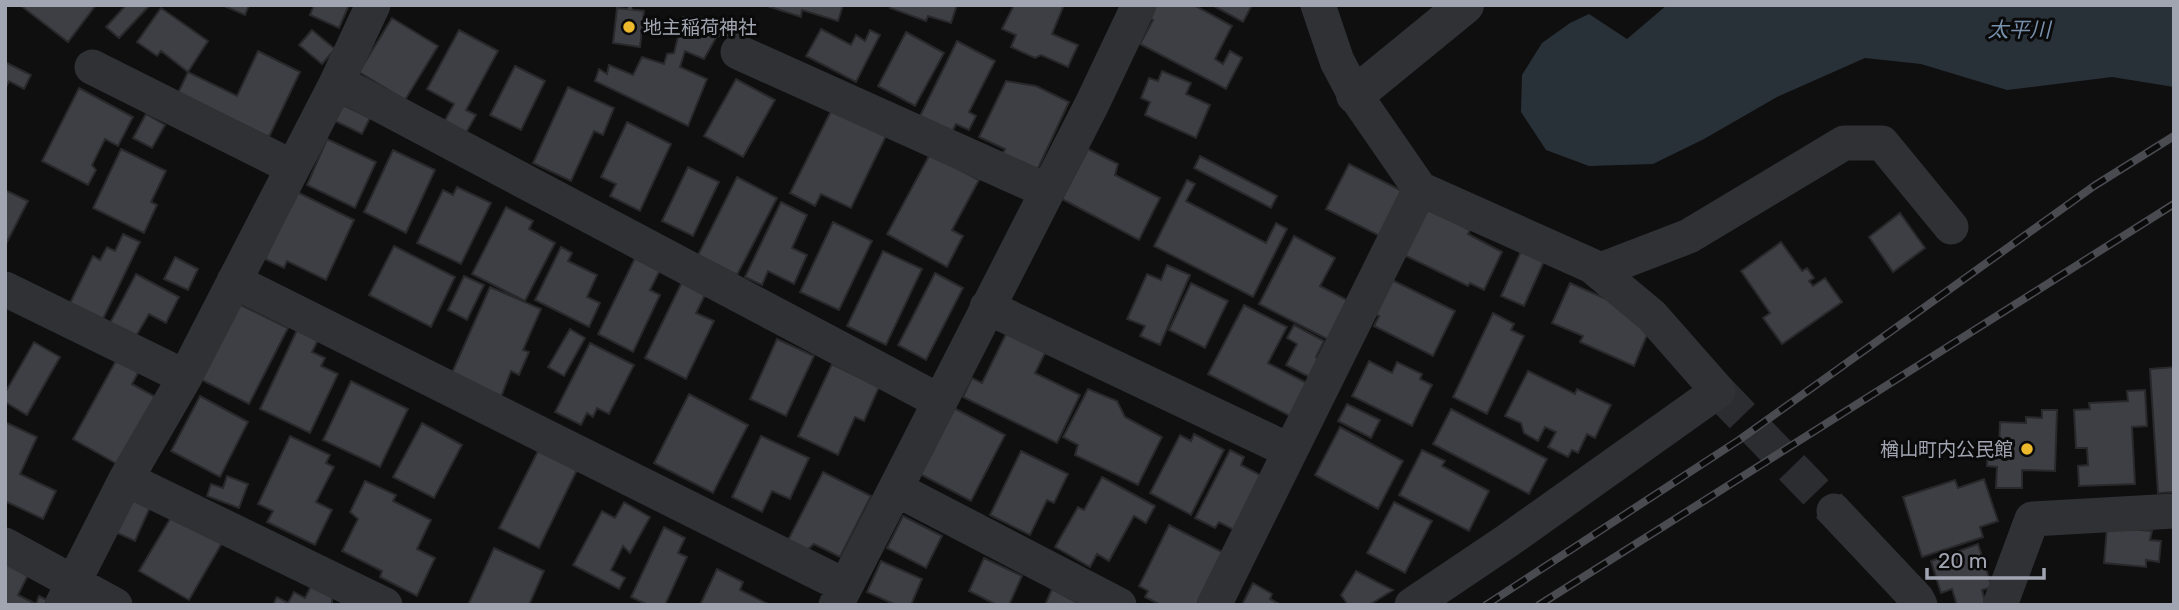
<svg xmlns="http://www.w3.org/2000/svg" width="2179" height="610" font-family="Rubik,'Noto Sans JP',sans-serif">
  <rect width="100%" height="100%" fill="#0f0f10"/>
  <path fill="#293138" d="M1667,5H2174V87L2112,77L2007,90L1921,64L1865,58L1777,97L1704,139L1653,164L1589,166L1546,150L1521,112L1522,75L1542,43L1570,23L1589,14L1627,39Z"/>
  <path fill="#3e3f44" stroke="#29292c" stroke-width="2" d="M20,5H96L68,42Z
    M126,5H150L119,38L106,27Z
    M222,5H249L245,15Z
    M314,5H349L339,28L310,15Z
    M764,5H843L838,21L802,10L801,17Z
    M891,5H957L951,23L928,16L926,21L890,8Z
    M1014,5H1064L1052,34L1078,45L1068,67L1041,55L1035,58L1011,47L1016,35L1002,29Z
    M1149,5H1194L1232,26L1215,59L1223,64L1230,51L1242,58L1226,89L1140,44L1153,20L1144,15Z
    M1212,5H1252L1243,22Z
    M161,8L208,41L188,72L161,51L157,56L137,42Z
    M617,8L644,11L640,47L613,43Z
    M683,17L740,19L739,37L717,36L704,59L685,51L680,67L707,79L688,126L595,81L599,69L607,74L609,65L633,75L642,57L664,64L667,54L674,53Z
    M392,18L438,46L405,100L359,72Z
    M821,29L851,45L856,35L865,41L870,30L880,35L856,82L806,56Z
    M312,30L335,49L322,64L299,45Z
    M459,30L498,51L466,110L476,115L466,133L444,122L454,104L427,89Z
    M906,32L944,53L915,106L878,86Z
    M957,41L995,61L969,112L976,116L969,130L956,124L952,132L920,116Z
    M258,51L300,72L269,137L178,93L188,72L237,96Z
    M5,62L31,75L24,89L9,81L5,89Z
    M515,66L545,81L521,130L490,115Z
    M1162,71L1191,83L1186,94L1210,105L1196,138L1145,115L1150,102L1141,98L1149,78L1158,81Z
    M736,79L775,100L743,157L704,136Z
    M1006,81L1036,86L1069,102L1034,177L999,160L1005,149L979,137Z
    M568,87L614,108L603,135L594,131L571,181L533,163Z
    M79,88L133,117L118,146L105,139L92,165L96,170L88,185L42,161Z
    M339,103L370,118L362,134L331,119Z
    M833,107L887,134L851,208L821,194L815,206L790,193Z
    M146,114L165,125L152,148L133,138Z
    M627,122L671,144L640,211L610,196L616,184L601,177Z
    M327,139L376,162L355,208L307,185Z
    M121,149L166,171L151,202L157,205L144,233L93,208Z
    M1088,149L1118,164L1115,175L1160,198L1139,240L1062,199Z
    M393,150L435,170L406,233L364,212Z
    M930,154L979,180L952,230L963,236L947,267L887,234Z
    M1200,156L1277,196L1271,208L1194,168Z
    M1349,164L1410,195L1388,240L1326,209Z
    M688,167L719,182L693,236L662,221Z
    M737,177L777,198L737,275L698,255Z
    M1187,180L1195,184L1186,201L1266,243L1276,223L1287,229L1253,297L1154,246Z
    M457,187L491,203L461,264L417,243L443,190L453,195Z
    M5,190L28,201L5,246Z
    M297,192L354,220L326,280L287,261L284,268L265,259Z
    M781,202L807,215L792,248L807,255L794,284L768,271L762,285L745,277Z
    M1421,205L1470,230L1468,234L1502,252L1484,290L1470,283L1468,286L1404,255Z
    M506,207L533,221L529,229L555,243L525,301L472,274Z
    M1900,213L1925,248L1893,272L1869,237Z
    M833,222L872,241L839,310L800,292Z
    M123,234L140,242L103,319L70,303L93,256L100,260L107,247L115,251Z
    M1294,236L1335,258L1320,286L1349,301L1329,340L1259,304Z
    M1781,242L1802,271L1807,268L1814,278L1809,281L1813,286L1825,278L1842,302L1782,344L1763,318L1770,313L1741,271Z
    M394,246L455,277L431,327L369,295Z
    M561,247L572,253L568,261L597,275L587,297L600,303L589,327L535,300Z
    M1522,249L1545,259L1524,306L1501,296Z
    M883,251L922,269L886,345L847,326Z
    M636,256L661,268L650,290L660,295L633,352L598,334Z
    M175,257L198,269L188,290L164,279Z
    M1167,265L1190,275L1160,345L1140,336L1145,326L1127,319L1147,274L1161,280Z
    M935,273L963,288L926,360L898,345Z
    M136,274L179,297L166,323L149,314L136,336L110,323Z
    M464,276L484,285L467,320L448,310Z
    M1386,277L1455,311L1433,356L1374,326L1379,316L1369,311Z
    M684,278L708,289L696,313L714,321L686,379L645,358Z
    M1191,283L1228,301L1205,348L1169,330Z
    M1570,283L1636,312L1650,328L1634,366L1580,342L1583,336L1552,323Z
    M490,287L541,309L523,350L529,352L519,375L511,371L501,397L451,375Z
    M239,304L288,328L249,404L200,379Z
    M1244,305L1287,327L1268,363L1309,384L1292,417L1208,374Z
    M1493,313L1514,324L1511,330L1524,336L1487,414L1453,397Z
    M1294,325L1324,341L1316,357L1324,361L1315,380L1286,365L1297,344L1287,338Z
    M570,329L585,338L564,376L548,367Z
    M297,330L318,340L312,352L325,358L321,366L338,374L310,433L260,409Z
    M1008,330L1047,349L1035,373L1080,395L1057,443L963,397L972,378L982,383Z
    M777,339L814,356L786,416L750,399Z
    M34,342L60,357L27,415L5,402V393Z
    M590,343L634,365L609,414L597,408L593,417L587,413L581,425L555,412Z
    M118,357L140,369L132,384L161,400L124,468L73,439Z
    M1369,361L1392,373L1397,362L1422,374L1420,379L1432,385L1412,426L1352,396Z
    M832,364L879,387L864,421L855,417L838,455L798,436Z
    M2174,367V492L2158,493L2150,369Z
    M1528,371L1575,394L1577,389L1611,405L1595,438L1587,434L1578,453L1572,450L1568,457L1548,447L1556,432L1545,427L1538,441L1524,433L1521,423L1505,416Z
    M351,381L408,409L380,467L323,440Z
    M1088,389L1117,401L1125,417L1162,437L1138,485L1075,455L1078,445L1063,437Z
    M2145,390L2147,426L2132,427L2135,484L2079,486L2078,466L2088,465L2087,448H2076L2074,410L2090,409L2089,403L2128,401L2127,391Z
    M689,394L748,425L713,493L654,463Z
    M200,396L248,422L220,477L171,451Z
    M1347,404L1380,420L1371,438L1338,421Z
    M954,408L1005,435L971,501L920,474Z
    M1451,409L1547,459L1529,494L1433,444Z
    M2042,410H2057L2055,471L2022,470V488H1996L1997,467L1987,466L1988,449H1999L2000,422L2026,423V417L2042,418Z
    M5,422L37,437L20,474L56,491L43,519L5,501Z
    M422,423L462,445L434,498L393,477Z
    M1340,427L1403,461L1378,509L1315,475Z
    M1194,434L1224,450L1191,515L1150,493L1180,435L1191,441Z
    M290,436L330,455L326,463L334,467L316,502L332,510L315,545L267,522L273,511L258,504Z
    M761,436L809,458L790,499L772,491L762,512L732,497Z
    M1230,450L1244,457L1241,465L1262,476L1234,530L1219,522L1215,528L1195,518Z
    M1422,450L1445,461L1442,466L1489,491L1469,531L1399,495Z
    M538,451L577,470L539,548L499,528Z
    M1021,451L1068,474L1054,503L1047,500L1030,535L990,515Z
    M823,472L871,496L840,557L814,544L806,551L787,542Z
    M227,476L248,484L239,508L207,496L211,484L223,488Z
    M1102,477L1155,506L1146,523L1134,516L1109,561L1097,554L1090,567L1055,547L1078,507L1084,510Z
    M1984,479L1998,521L1980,527L1983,537L1922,557L1903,497L1955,480L1958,488Z
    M365,481L396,495L393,501L431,520L417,549L435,558L417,596L380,577L382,571L342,551L358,519L350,512Z
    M132,496L151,505L135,541L115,532Z
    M624,502L650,517L630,553L623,546L611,570L625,578L619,589L573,565L602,511L615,518Z
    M1394,502L1432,521L1405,573L1367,553Z
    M173,514L222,543L189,600L139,571Z
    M903,516L942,536L926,568L887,548Z
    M1169,525L1226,554L1200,605H1161L1145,597L1148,591L1139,586Z
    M664,527L685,538L678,553L687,557L665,605H648L631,597Z
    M2107,527L2152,531L2150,540L2161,541L2159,562L2146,560V567L2104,563Z
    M1978,544L1992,587L1982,590L1986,605H1957L1952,589L1941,593L1931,561Z
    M494,548L544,571L529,605H468Z
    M984,558L1022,576L1009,605H997L969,591Z
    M881,561L922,579L911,605H896L867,592Z
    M6,563L28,575L18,595L36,604L39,596L49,601L47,605H5Z
    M717,569L743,582L740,590L770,605H700Z
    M1356,571L1393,590L1369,605H1348L1341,595Z
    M1253,583L1272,594L1270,599L1281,605H1242Z
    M311,586L332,596V605H273L277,597L288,603L294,592L305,598Z
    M1052,589L1082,605H1045Z"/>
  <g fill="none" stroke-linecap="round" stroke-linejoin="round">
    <path stroke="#2c2d30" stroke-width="35" stroke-dasharray="35 18" stroke-linecap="butt" d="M1718,391L1834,511"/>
    <path stroke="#36383c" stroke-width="4.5" stroke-dasharray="3.5 5" stroke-linecap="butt" d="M630,10V5"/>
    <path stroke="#303135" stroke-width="35" d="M1318,5L1337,61L1355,95L1420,189L1592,266L1652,316L1718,391L1507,541L1412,605
      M738,52L1047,191
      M92,67L292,167
      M337,82L939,401
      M1598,271L1689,236L1844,143H1882L1951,227
      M234,281L845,586
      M5,289L185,377
      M987,307L1290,451
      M126,479L385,605
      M896,489L1119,605
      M1834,511L1917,599L1920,605
      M5,545L115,605
      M62,605L126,479L185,377L337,82L373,5
      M836,605L1092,104L1139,5
      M1214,605L1420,189
      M2000,605L2032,519L2174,511"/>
    <path stroke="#303135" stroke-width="38" d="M1355,95L1465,5"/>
    <g stroke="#494b50" stroke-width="8">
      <path id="rail" d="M1486,605L1739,440L2094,186L2174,136
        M1539,605L2174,204"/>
    </g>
    <use href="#rail" stroke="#0a0a0b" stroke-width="5" stroke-dasharray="16" stroke-linecap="butt"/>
  </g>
  <g fill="#ecb82c" stroke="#0a0a0b" stroke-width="2.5">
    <circle cx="629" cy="27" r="7"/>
    <circle cx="2027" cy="449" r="7"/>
  </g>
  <g text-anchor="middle" stroke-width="6" stroke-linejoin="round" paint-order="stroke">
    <g font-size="19" fill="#a1a5b1" stroke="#0a0a0b" text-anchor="start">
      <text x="643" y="34">地主稲荷神社</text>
      <text x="2013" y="456" text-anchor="end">楢山町内公民館</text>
    </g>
    <g font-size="21" font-style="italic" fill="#7790ac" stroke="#0a0a0b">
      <text x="2019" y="37">太平川</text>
    </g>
  </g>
  <rect width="2179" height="610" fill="none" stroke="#a1a5b1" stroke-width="14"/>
  <path d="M1927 568v10h117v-10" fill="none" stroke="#a1a5b1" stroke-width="3.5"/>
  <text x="1938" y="568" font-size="21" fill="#a1a5b1" stroke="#0a0a0b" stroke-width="5" paint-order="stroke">20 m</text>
</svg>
